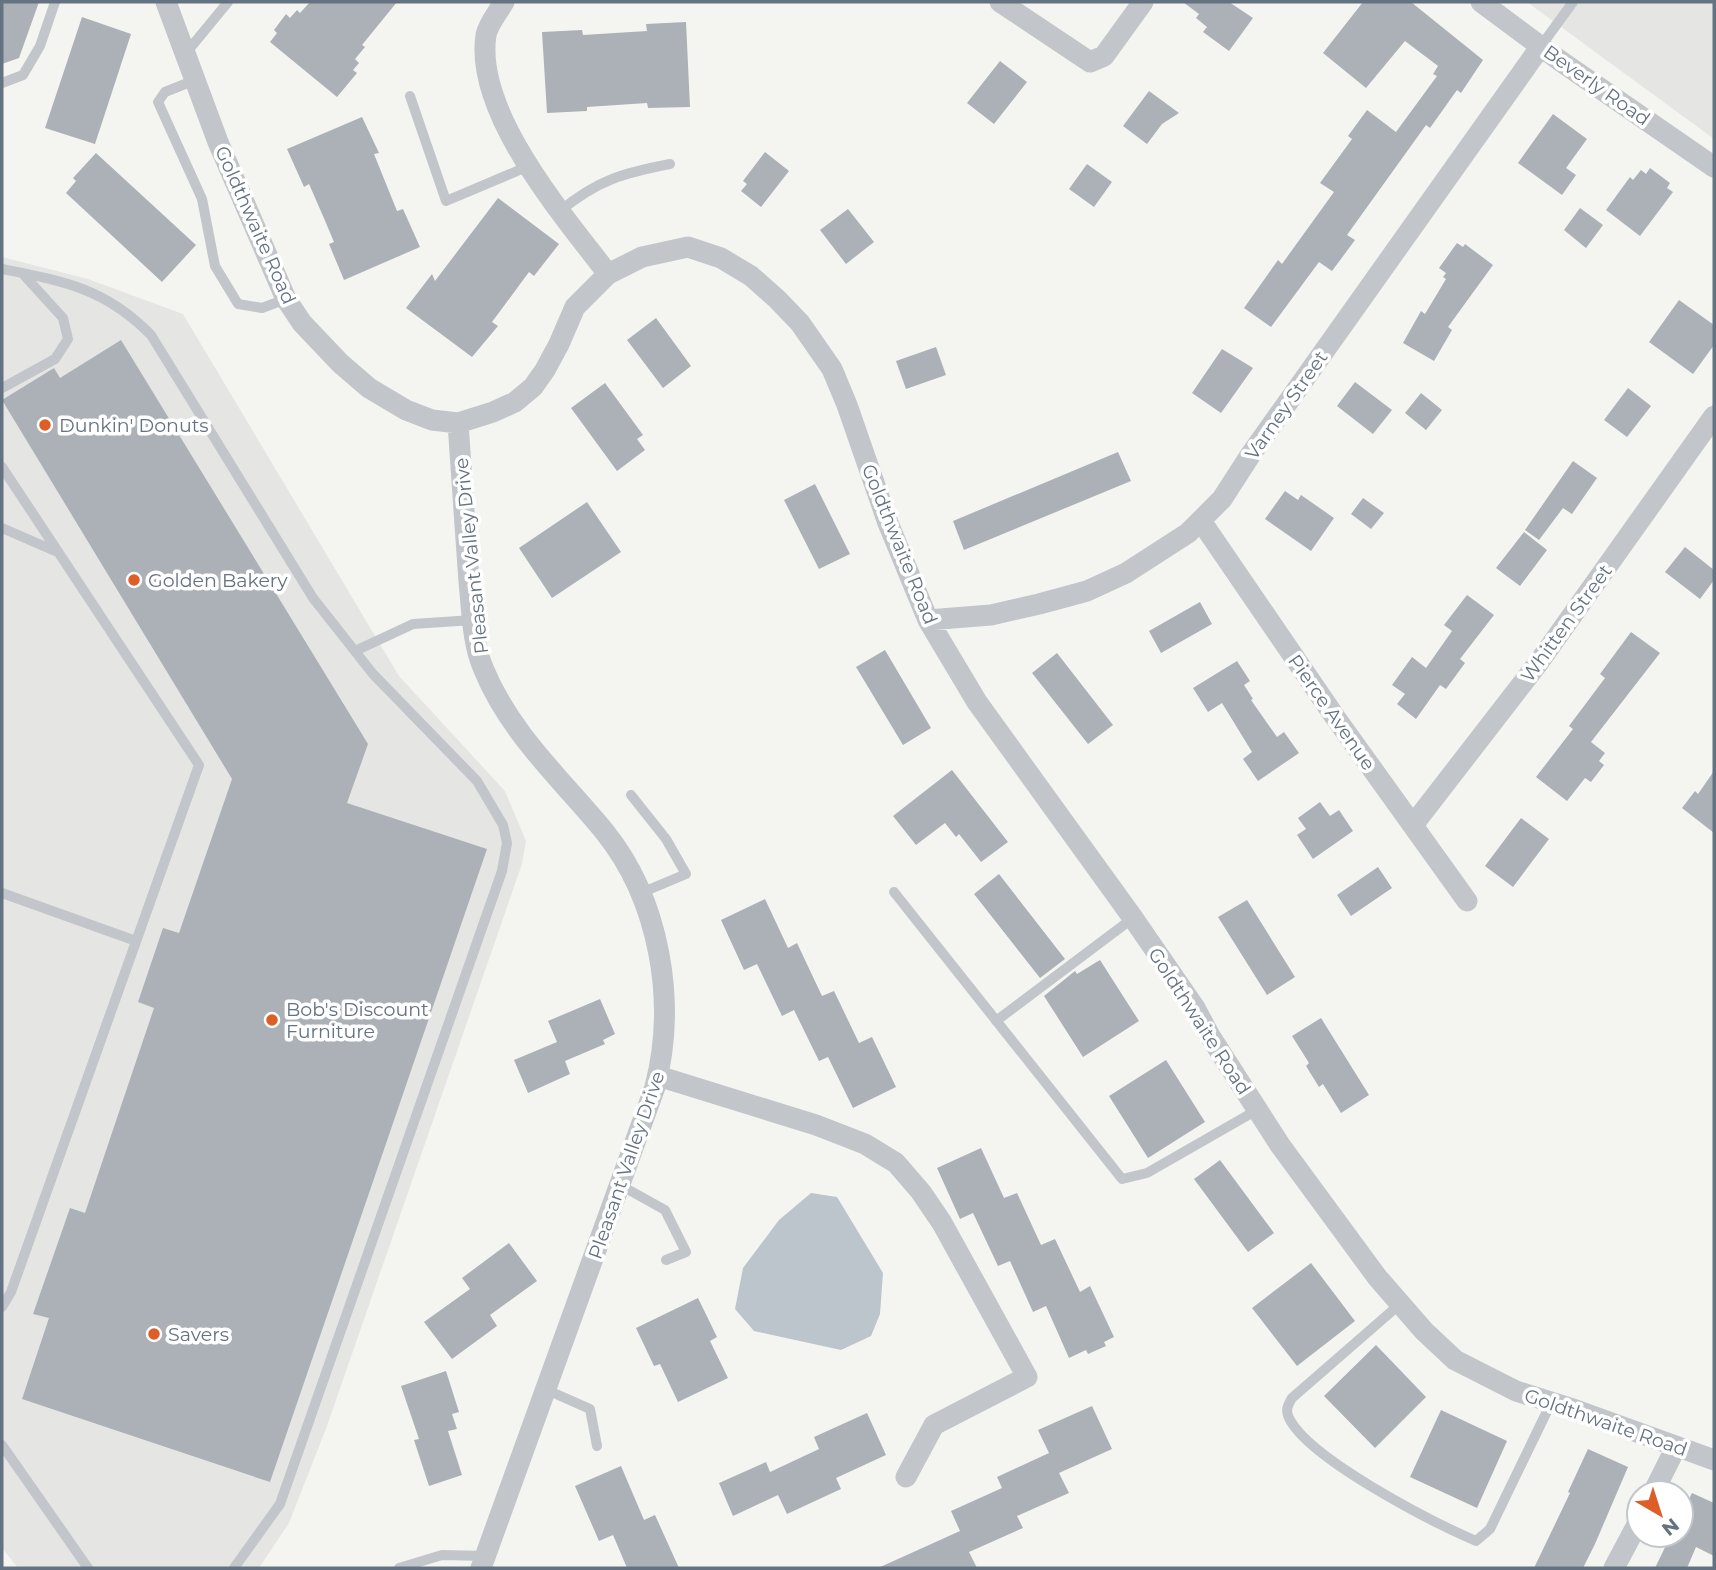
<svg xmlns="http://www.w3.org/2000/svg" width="1716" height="1570" font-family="Montserrat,sans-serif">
  <rect width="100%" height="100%" fill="#f4f5f1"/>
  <path fill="#e5e6e4" d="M1527,2H1714V139Z
    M2,257L88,279L183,314L399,676L505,791L526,841L522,864L327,1426L289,1523L259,1568H18L2,1548Z"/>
  <path fill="#bbc5cb" d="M811,1193L837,1197L883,1273L880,1314L871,1336L841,1350L754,1331L735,1309L743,1268L779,1220Z"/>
  <path fill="#abb1b7" d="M2,2H39L19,58L2,64Z
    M310,2H397L362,45L365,47L355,59L359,63L353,70L357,73L337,97L270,42L277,33L274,30L286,14L290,18L297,10L300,13Z
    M1183,2H1229L1253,18L1229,51L1203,32L1207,27L1196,18L1199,14Z
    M1363,2H1411L1483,60L1461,93L1457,90L1430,128L1426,125L1347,235L1355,240L1332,271L1319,262L1271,327L1244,308L1278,260L1282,264L1334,192L1320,183L1352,139L1348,136L1367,110L1396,132L1437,76L1433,74L1438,66L1405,41L1366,88L1323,53Z
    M82,17L131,34L95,144L45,128Z
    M686,22L690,107L648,108L647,103L587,107V111L547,113L542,32L582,30L583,35L647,31L646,24Z
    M1000,61L1027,82L994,124L967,103Z
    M1149,91L1179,113L1162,124L1147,144L1123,126Z
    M1553,114L1587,139L1566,168L1576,175L1562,195L1518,163Z
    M362,117L379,153L374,154L397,211L403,209L420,247L344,280L329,244L334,242L323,216L309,184L304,187L287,149Z
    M765,152L789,171L761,207L741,191L747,184L743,181Z
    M96,153L196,245L162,282L66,193L76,181L73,178Z
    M1087,164L1112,182L1094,207L1069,189Z
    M1650,168L1670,183L1667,188L1673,192L1640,236L1606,210L1630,177L1633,180L1641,170L1646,174Z
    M498,198L559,244L534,276L529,272L492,322L498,326L472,357L406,308L432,274L435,281Z
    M1580,208L1603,225L1586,248L1564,230Z
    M848,209L874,242L846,264L820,230Z
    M1457,243L1463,247L1465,244L1493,265L1448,327L1452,330L1434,361L1403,343L1421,311L1425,314L1446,279L1443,277L1446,273L1439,268Z
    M1679,300L1714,325V345L1693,374L1649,342Z
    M656,318L691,366L663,388L627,340Z
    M121,340L368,744L347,803L487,849L270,1482L22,1399L49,1318L33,1314L70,1208L85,1213L154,1008L138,1002L163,928L179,933L232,779L2,400L54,368L60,378Z
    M936,347L946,375L906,389L896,361Z
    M1222,349L1253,368L1221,413L1192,393Z
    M1355,382L1392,410L1373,434L1337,406Z
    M605,383L643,435L637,439L645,450L617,471L571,408Z
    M1628,388L1651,406L1627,437L1604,420Z
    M1421,393L1442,410L1426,430L1405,413Z
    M1118,452L1131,481L964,550L953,521Z
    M1573,461L1597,478L1572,514L1563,508L1539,540L1525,530Z
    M815,484L850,554L819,569L784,500Z
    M1285,491L1298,500L1301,495L1334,518L1311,551L1265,519Z
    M1363,498L1384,513L1371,529L1351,514Z
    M587,502L621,552L552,598L519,548Z
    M1524,532L1547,550L1520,586L1496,568Z
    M1685,547L1714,570V580L1700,599L1665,572Z
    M1467,595L1494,615L1460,659L1465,663L1446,689L1440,685L1416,719L1397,704L1405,694L1392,685L1412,657L1426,668L1452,631L1444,625Z
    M1200,602L1212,624L1161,653L1149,631Z
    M1631,632L1660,653L1591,742L1605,753L1599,761L1604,765L1591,782L1585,778L1567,801L1536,777L1573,729L1569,726L1605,678L1600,674Z
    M885,650L931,728L903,745L856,667Z
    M1057,653L1113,725L1088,744L1032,673Z
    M1237,661L1250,681L1244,685L1253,699L1251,700L1277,737L1284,732L1299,753L1258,781L1243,759L1252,752L1222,703L1208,712L1193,688Z
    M952,770L1008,842L981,862L959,834L956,837L945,823L916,845L893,816Z
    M1714,771V833L1682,808L1695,791L1698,794Z
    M1320,802L1330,816L1339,810L1353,831L1313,859L1297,835L1306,829L1298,818Z
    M1521,818L1549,839L1513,887L1485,866Z
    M1378,867L1392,888L1351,916L1337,895Z
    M999,874L1065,959L1040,978L974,894Z
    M765,899L788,948L797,943L822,996L834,991L859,1043L872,1037L896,1087L853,1108L828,1057L819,1061L794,1010L782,1016L757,964L744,970L721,920Z
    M1247,900L1295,977L1267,995L1218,917Z
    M1100,960L1139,1021L1083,1057L1044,996L1075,971L1077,974Z
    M600,999L615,1034L603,1040L605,1044L565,1061L570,1074L528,1093L514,1060L557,1042L548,1021Z
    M1321,1018L1369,1095L1341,1113L1323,1084L1319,1087L1306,1066L1309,1063L1292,1036Z
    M1166,1060L1205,1122L1148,1158L1109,1096Z
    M981,1148L1004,1198L1017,1193L1041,1245L1055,1239L1080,1292L1090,1286L1114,1337L1104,1342L1106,1346L1088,1354L1086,1350L1069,1358L1046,1306L1033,1312L1010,1261L998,1266L973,1213L960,1219L937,1168Z
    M1220,1160L1274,1233L1248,1252L1194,1179Z
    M509,1243L537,1281L490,1315L497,1326L452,1359L424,1322L470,1289L462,1278Z
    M1311,1263L1355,1321L1297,1366L1252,1308Z
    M698,1298L717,1337L710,1341L728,1378L678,1402L660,1364L654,1366L636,1328Z
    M1376,1345L1426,1397L1375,1448L1324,1396Z
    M446,1371L459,1412L452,1414L457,1429L448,1431L462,1475L429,1486L414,1440L419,1439L401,1386Z
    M1092,1406L1112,1449L1059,1473L1069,1493L1017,1516L1023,1528L969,1552L977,1568H878L960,1531L951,1511L1002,1488L997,1477L1049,1453L1038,1430Z
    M1441,1410L1507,1441L1477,1508L1410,1477Z
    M867,1413L886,1455L836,1478L841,1489L787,1514L778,1495L733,1516L719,1483L766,1462L770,1472L819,1449L814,1437Z
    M1588,1449L1628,1467L1595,1544L1583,1568H1534L1570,1493L1568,1492Z
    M621,1466L644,1520L655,1515L679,1568H627L613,1535L599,1541L575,1486Z
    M1692,1493L1714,1503V1556L1696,1547L1687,1568H1655L1671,1535H1681V1515Z"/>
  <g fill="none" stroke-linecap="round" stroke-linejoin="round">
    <path stroke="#c2c5c9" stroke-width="10" d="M1541,46L1573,2
      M186,53L228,2
      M195,80L165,92L158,102L202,199L215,266L238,304L262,308L286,299
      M2,83L23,75L40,46L55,2
      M410,96L446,201L529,166
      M560,211C598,180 623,173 670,164
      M2,269C63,281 105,288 151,335L313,598L373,674L477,781L503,825L507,843L502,871L280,1504L234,1568
      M2,388L55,359L68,339L63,318L22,273
      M2,467L199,765L11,1292L2,1307
      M2,528L55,551
      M355,651L413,624L473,620
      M631,795L666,839L686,874L641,893
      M894,892L1122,1179L1147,1173L1257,1110
      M2,893L136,941
      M996,1021L1133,918
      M620,1185L665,1210L686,1252L666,1260
      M1400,1304L1292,1398C1288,1405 1285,1410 1289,1418C1309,1459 1432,1522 1476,1541L1490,1529L1551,1403
      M547,1390L590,1409L597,1446
      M2,1445L88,1568
      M399,1568L442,1555L486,1556"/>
    <path stroke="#c2c5c9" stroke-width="21" d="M166,2L218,142L286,299L302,323L340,363L369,388L406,410L432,420L458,423L493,412L515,402L533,387L545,370L559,344L575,307L608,274L642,257L688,247L721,258L751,276L777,299L800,323L832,369L847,405L888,523L928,620L977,702L1133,918L1195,1008L1210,1036L1280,1145L1377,1277L1424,1331L1455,1360L1516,1391L1576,1410L1714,1460
      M504,2C499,11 488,24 486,35C474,113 564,216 608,274
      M1000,2L1090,62L1104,56L1143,2
      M1481,2L1559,60L1714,167
      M458,423C462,475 465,529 469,582C472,610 472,643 484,670C510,733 561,779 604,831C660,900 677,1002 655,1087L481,1568
      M1201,521L1335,717L1467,901
      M928,620L991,615L1039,604L1087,591L1126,573L1188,533L1222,499L1251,454L1541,46
      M1413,825L1539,662L1714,416
      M658,1076L816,1125L865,1144L896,1163L921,1192L942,1223L1027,1377L934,1425L906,1477
      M1653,1493L1676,1447
      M1614,1568L1639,1521"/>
  </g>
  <g fill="#de5e27" stroke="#fff" stroke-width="2.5">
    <circle cx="45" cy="425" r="7"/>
    <circle cx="134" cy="580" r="7"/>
    <circle cx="272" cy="1020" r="7"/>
    <circle cx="154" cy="1334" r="7"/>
  </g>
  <g text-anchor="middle" stroke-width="7" stroke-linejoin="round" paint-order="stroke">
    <g font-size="19" fill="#647281" stroke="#fff">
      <text transform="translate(1597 85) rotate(35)" y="7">Beverly Road</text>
      <text transform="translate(256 225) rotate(66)" y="7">Goldthwaite Road</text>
      <text transform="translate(1286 405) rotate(-55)" y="7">Varney Street</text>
      <text transform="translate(900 544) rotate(68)" y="7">Goldthwaite Road</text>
      <text transform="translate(471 556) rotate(-96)" y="7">Pleasant Valley Drive</text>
      <text transform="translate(1566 623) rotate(-54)" y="7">Whitten Street</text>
      <text transform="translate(1332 712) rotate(55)" y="7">Pierce Avenue</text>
      <text transform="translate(1200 1021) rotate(57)" y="7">Goldthwaite Road</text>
      <text transform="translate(626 1165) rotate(-71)" y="7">Pleasant Valley Drive</text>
      <text transform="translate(1606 1422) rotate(19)" y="7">Goldthwaite Road</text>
    </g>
    <g font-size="19" fill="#647281" stroke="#fff" text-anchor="start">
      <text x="59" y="432">Dunkin' Donuts</text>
      <text x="148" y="587">Golden Bakery</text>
      <text x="286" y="1016">Bob's Discount<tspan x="286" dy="22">Furniture</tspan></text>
      <text x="168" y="1341">Savers</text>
    </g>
  </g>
  <rect width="1716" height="1570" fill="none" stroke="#647281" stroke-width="7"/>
  <g transform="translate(1660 1514) rotate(141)"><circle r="33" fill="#ffffff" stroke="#c1c7cd" stroke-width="2"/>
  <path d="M0-5L12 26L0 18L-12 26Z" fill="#de5e27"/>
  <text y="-10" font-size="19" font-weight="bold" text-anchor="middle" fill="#647281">N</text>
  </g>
</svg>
